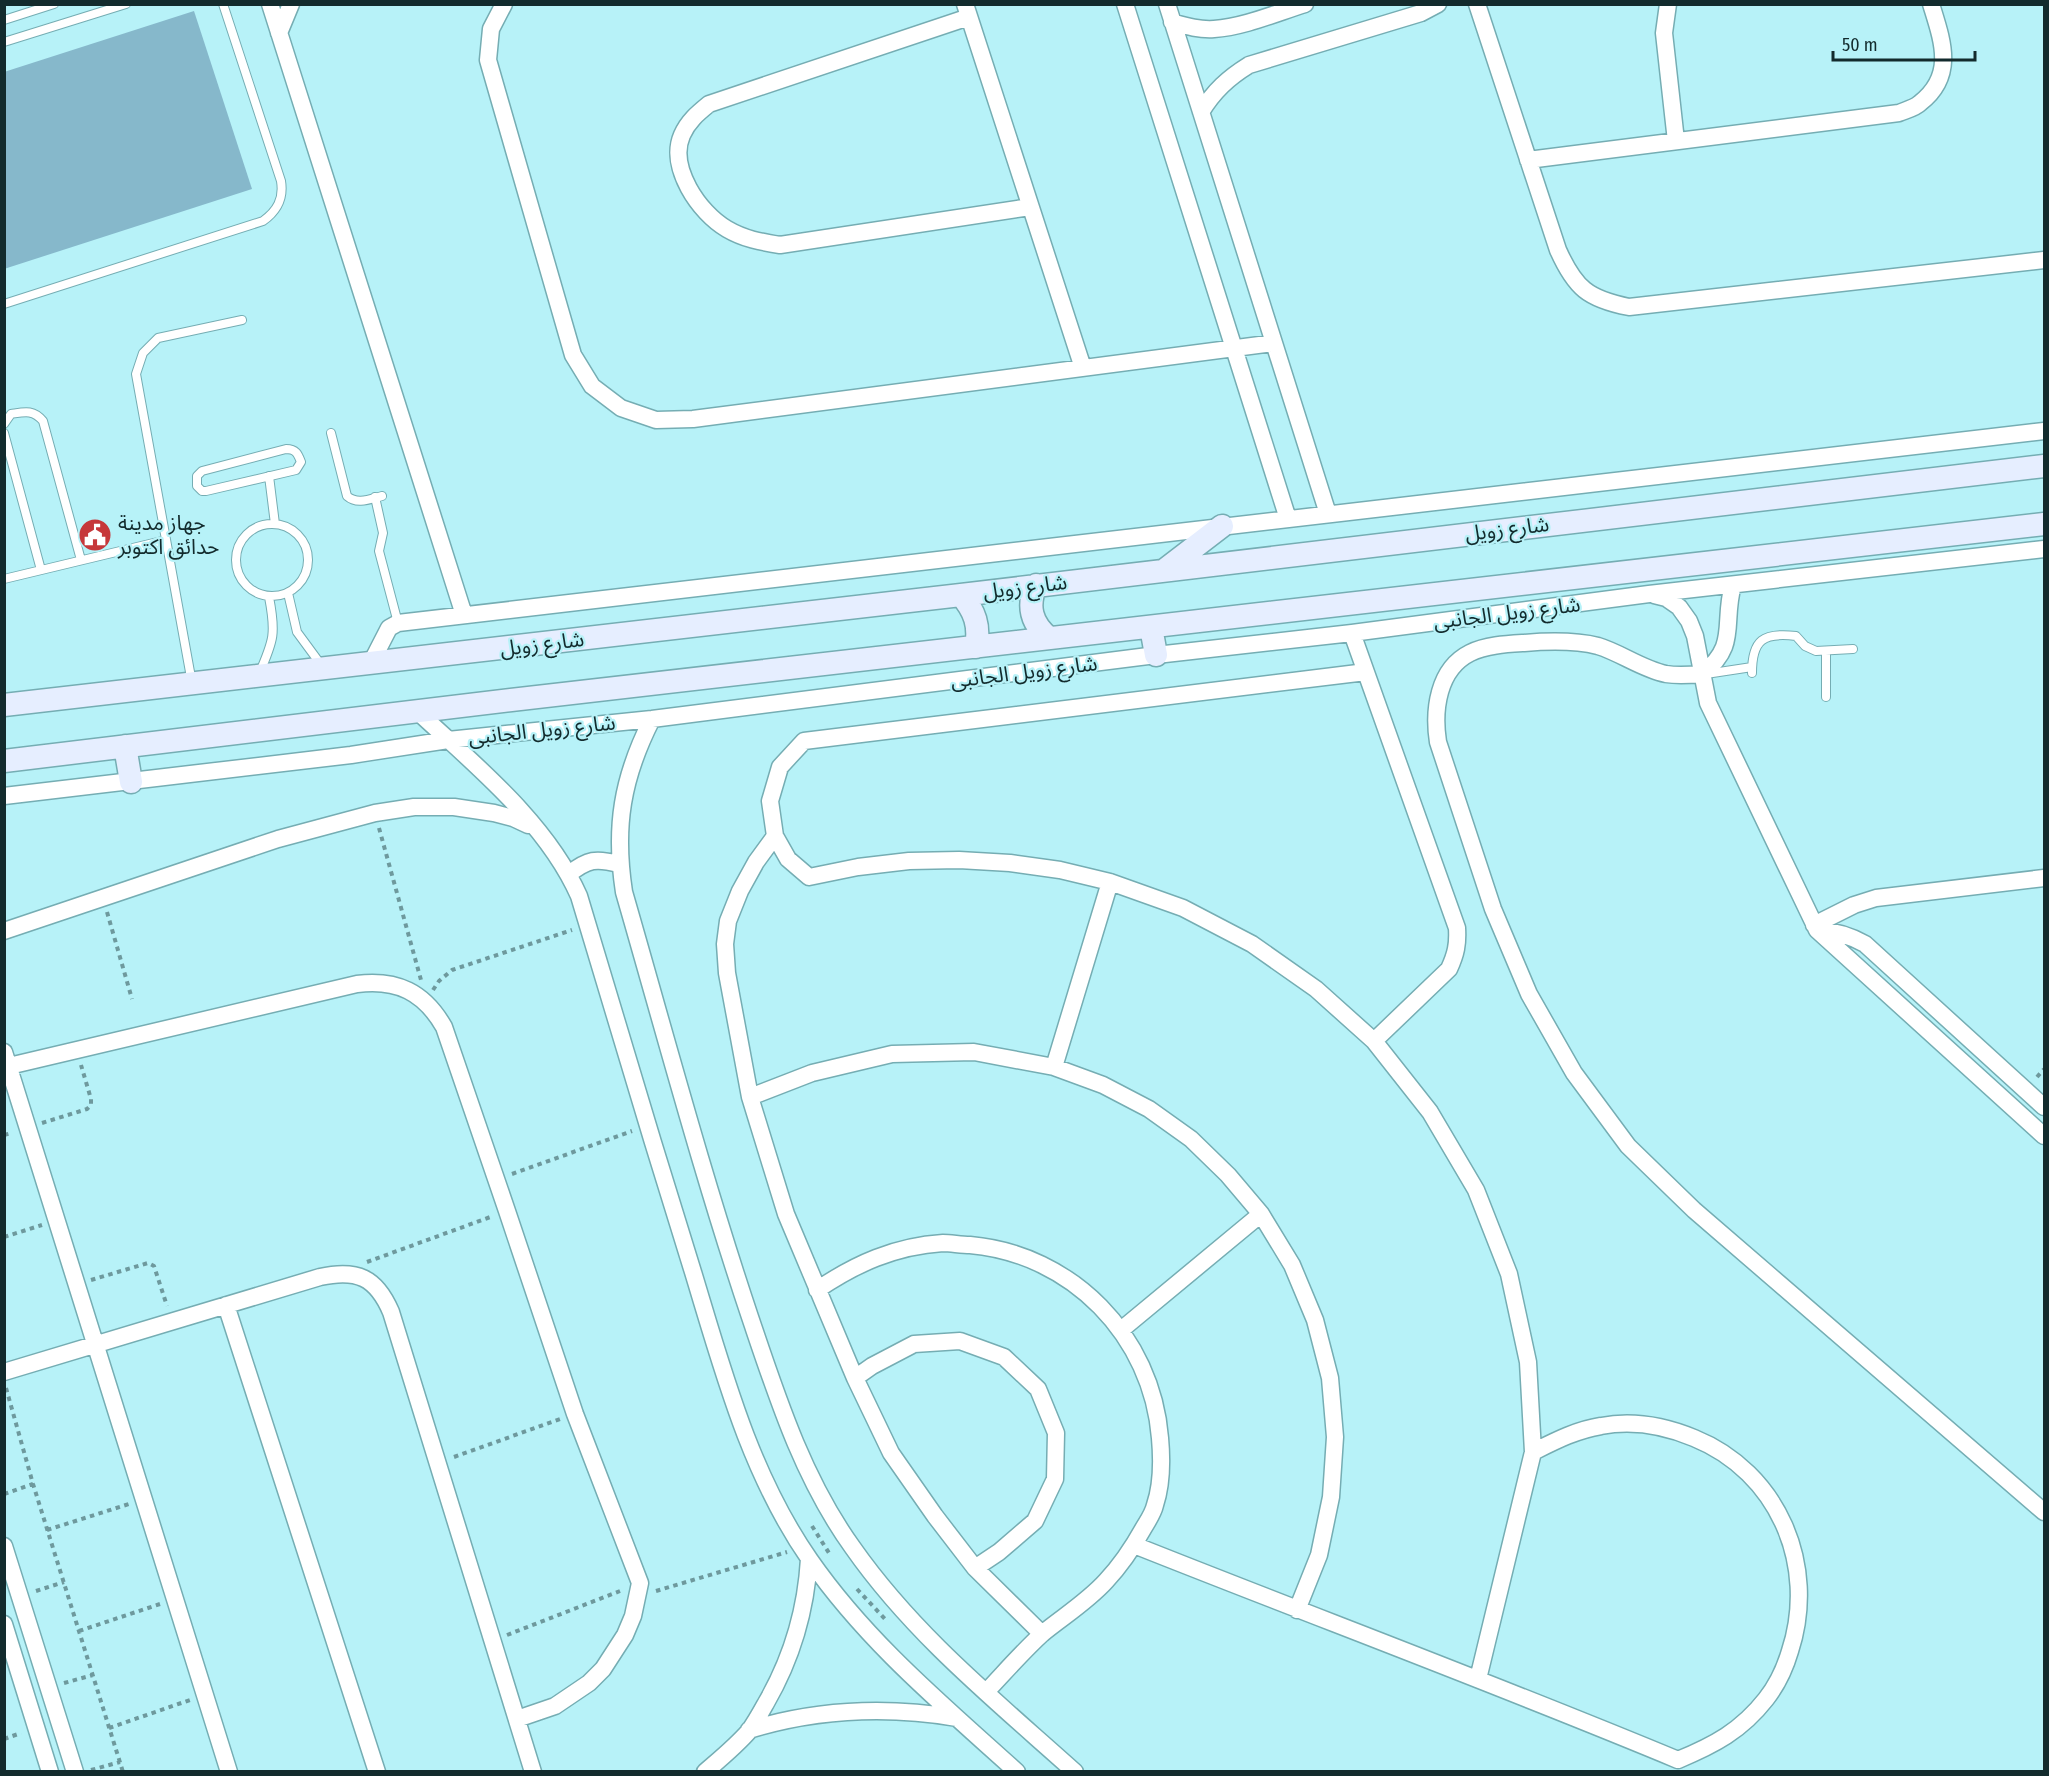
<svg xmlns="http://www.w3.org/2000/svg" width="2049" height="1776" font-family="'Fira Sans Condensed','Noto Sans Arabic',sans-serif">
  <rect width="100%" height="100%" fill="#b7f2f8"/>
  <path fill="#86b8cb" d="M194,11L252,189L4,269V72Z"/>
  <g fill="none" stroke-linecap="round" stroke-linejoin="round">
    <g stroke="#75adb3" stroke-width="10">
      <path id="lane" d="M4,20L54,4
        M4,42L126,4
        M4,304L263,221C277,211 284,199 281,181L223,4
        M4,424L11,414C24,412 33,409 43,421L81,560
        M4,433L41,570
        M331,433L347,496C357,505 370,499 382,496
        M286,449C296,449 298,454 301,462L296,470L206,491H202L197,486V476L202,471Z
        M269,476L275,524
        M375,497L383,533L379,551L398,623
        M236 560a36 36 0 1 1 72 0a36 36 0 1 1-72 0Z
        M4,579L166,540
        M288,593L297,632L322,666
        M1752,673C1752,640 1763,632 1796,636L1805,646L1816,651L1853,649
        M259,674C274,640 276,633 269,597
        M1706,674L1752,667
        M192,683L136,374L143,353L158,338L242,320
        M1826,697V651"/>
    </g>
    <g stroke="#75adb3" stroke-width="19">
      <path id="street" d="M270,4L464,615
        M504,4L491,29L488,60L573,355L592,386L621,408L656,420L693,419L1274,343
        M965,4L1083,368
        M1125,4L1288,519
        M1167,4L1328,514
        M1477,4L1558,250C1575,288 1588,299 1629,307L2044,260
        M1668,4L1664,33L1676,141
        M969,17L709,104C698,113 688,121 682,135C668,167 699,213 727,229C744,239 761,242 780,245L1030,207
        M1172,22C1186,26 1199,30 1214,29C1244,27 1276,13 1305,4
        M279,33L291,4
        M1201,112C1214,91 1228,78 1249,65L1421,13L1438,4
        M1528,160L1899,113C1906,110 1915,108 1920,103C1956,75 1942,40 1931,4
        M1733,585C1722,624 1739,645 1702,674C1690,675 1678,676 1666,674C1642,669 1621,653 1598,646C1574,640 1548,641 1524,643C1507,644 1486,645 1470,653C1438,669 1433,710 1438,742L1493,909L1529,994L1574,1073L1628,1146L1694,1210L2044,1512
        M1654,595L1666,598L1679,607L1689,621L1695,636L1708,703L1817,930L2044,1136
        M1352,633L1457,928C1458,944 1456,954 1449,969L1374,1041
        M371,663L389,628L398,623L2044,431
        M1366,672L804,741L780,767L770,801L775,836L788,859L809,877L858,867L909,861L959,860L1010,863L1060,870L1110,882L1183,908L1252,944L1316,989L1374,1041L1430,1112L1476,1190L1509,1274L1528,1362L1533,1452L1478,1679
        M417,711C475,765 547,823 579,896C616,1021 654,1147 693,1272C723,1371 750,1474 810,1560C867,1642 943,1705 1017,1772
        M652,719C622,778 614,827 624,892C665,1034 703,1177 750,1317C777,1397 803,1479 853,1548C914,1635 996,1701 1075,1772
        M4,796L351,755L448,740L652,719L1156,655L1352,633L1649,594L2044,549
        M775,836L756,862L740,891L728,921L725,944L727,973L750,1097L786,1214L855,1378L891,1453L935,1516L975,1568L1042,1634
        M569,874C588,859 596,858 619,864
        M1814,925L1854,905L1876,898L2044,878
        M1817,930C1835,931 1849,935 1865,944L2044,1107
        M4,931L278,839L375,813L414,807H454L494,813L513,818L528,825
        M4,1052L229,1772
        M9,1066L357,984C397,979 424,992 444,1027L507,1211L575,1414L640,1583L633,1616L625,1635L603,1669L589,1683L555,1706L517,1719
        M1054,1067L1110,882
        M750,1097L812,1073L892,1054L974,1052L1054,1067L1103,1085L1149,1109L1191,1139L1228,1175L1261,1214L1292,1265L1315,1320L1330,1378L1335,1437L1331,1497L1319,1555L1297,1610
        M817,1290C855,1264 895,1246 943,1243C951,1243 961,1245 970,1245C1072,1254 1152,1336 1160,1438C1162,1460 1162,1484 1155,1505C1153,1514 1147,1522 1143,1529C1133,1547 1120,1566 1106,1581C1088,1601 1064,1616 1043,1633C1023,1651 1005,1672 986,1692
        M226,1305L377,1772
        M1121,1330L1261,1214
        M4,1372L320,1277C357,1269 376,1277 391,1312L533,1772
        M855,1378L872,1366L914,1344L960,1341L1004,1357L1038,1389L1056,1433L1055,1479L1035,1521L999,1552L975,1568
        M1134,1545C1315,1617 1498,1685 1678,1760C1714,1745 1741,1731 1766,1699C1777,1685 1785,1668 1790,1651C1818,1565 1778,1472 1694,1438C1665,1426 1632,1420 1601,1426C1576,1430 1555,1441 1533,1452
        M4,1546L75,1772
        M4,1624L50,1772
        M749,1730C818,1709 886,1706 957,1718
        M705,1772C720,1759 736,1746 749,1731C755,1723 761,1712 766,1703C792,1658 806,1611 809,1559"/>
    </g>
    <g stroke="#75adb3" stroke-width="25">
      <path id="secondary" d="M1166,569L1222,526
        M1036,585C1027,606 1031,623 1049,638
        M961,595C975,611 980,626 976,647
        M1151,627L1156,655
        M4,705L961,595L2044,466
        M125,746L131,782
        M4,761L511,700L2044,524"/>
    </g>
    <path stroke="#6e999d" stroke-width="4" stroke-dasharray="4.5 4.5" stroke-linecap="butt" d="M379,828L421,980
      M107,912L132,999
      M433,990L439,981L452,970L572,930
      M2037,1077L2044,1069
      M42,1123L87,1109L91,1105V1099L81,1065
      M4,1135L12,1133
      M512,1174L632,1131
      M4,1237L42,1225
      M367,1262L493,1216
      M91,1280L148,1263L154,1266L167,1306
      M6,1388L33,1484L123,1772
      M454,1457L560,1419
      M4,1494L33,1484
      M812,1526L829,1553
      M47,1530L129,1504
      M857,1589L885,1619
      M36,1591L64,1582
      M656,1591L787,1552
      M79,1631L160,1604
      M507,1635L620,1591
      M64,1683L93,1675
      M109,1728L190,1700
      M4,1739L21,1733
      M91,1770L120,1762"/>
    <use href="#lane" stroke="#fff" stroke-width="8"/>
    <use href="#street" stroke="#fff" stroke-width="16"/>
    <use href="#secondary" stroke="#e6eeff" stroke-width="22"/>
  </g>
  <defs>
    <g id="civic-disc" transform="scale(1.725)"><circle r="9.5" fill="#c6373a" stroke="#b7f2f8"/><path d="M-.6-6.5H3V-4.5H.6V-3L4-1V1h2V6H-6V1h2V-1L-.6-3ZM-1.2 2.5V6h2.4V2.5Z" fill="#fff"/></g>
  </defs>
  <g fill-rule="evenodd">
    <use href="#civic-disc" x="95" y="535"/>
  </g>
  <g text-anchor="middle" stroke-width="4.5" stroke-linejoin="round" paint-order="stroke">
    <g font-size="21" fill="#132b2d" stroke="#b7f2f8" text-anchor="start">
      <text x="118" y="530">جهاز مدينة<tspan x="118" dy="24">حدائق اكتوبر</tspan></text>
    </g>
    <g font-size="21" fill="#132b2d" stroke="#b7f2f8">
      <text transform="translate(1507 529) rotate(-7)" y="7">شارع زويل</text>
      <text transform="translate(1025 587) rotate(-7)" y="7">شارع زويل</text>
      <text transform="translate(1507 613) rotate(-7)" y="7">شارع زويل الجانبى</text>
      <text transform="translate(542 644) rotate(-7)" y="7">شارع زويل</text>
      <text transform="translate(1024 672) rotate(-7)" y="7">شارع زويل الجانبى</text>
      <text transform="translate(542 730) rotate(-6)" y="7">شارع زويل الجانبى</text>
    </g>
  </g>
  <rect width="2049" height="1776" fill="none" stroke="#132b2d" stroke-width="12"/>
  <path d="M1833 51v9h142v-9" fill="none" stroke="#132b2d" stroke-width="3"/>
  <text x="1842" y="51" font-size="18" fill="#132b2d" stroke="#b7f2f8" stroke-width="4.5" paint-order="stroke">50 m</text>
</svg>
